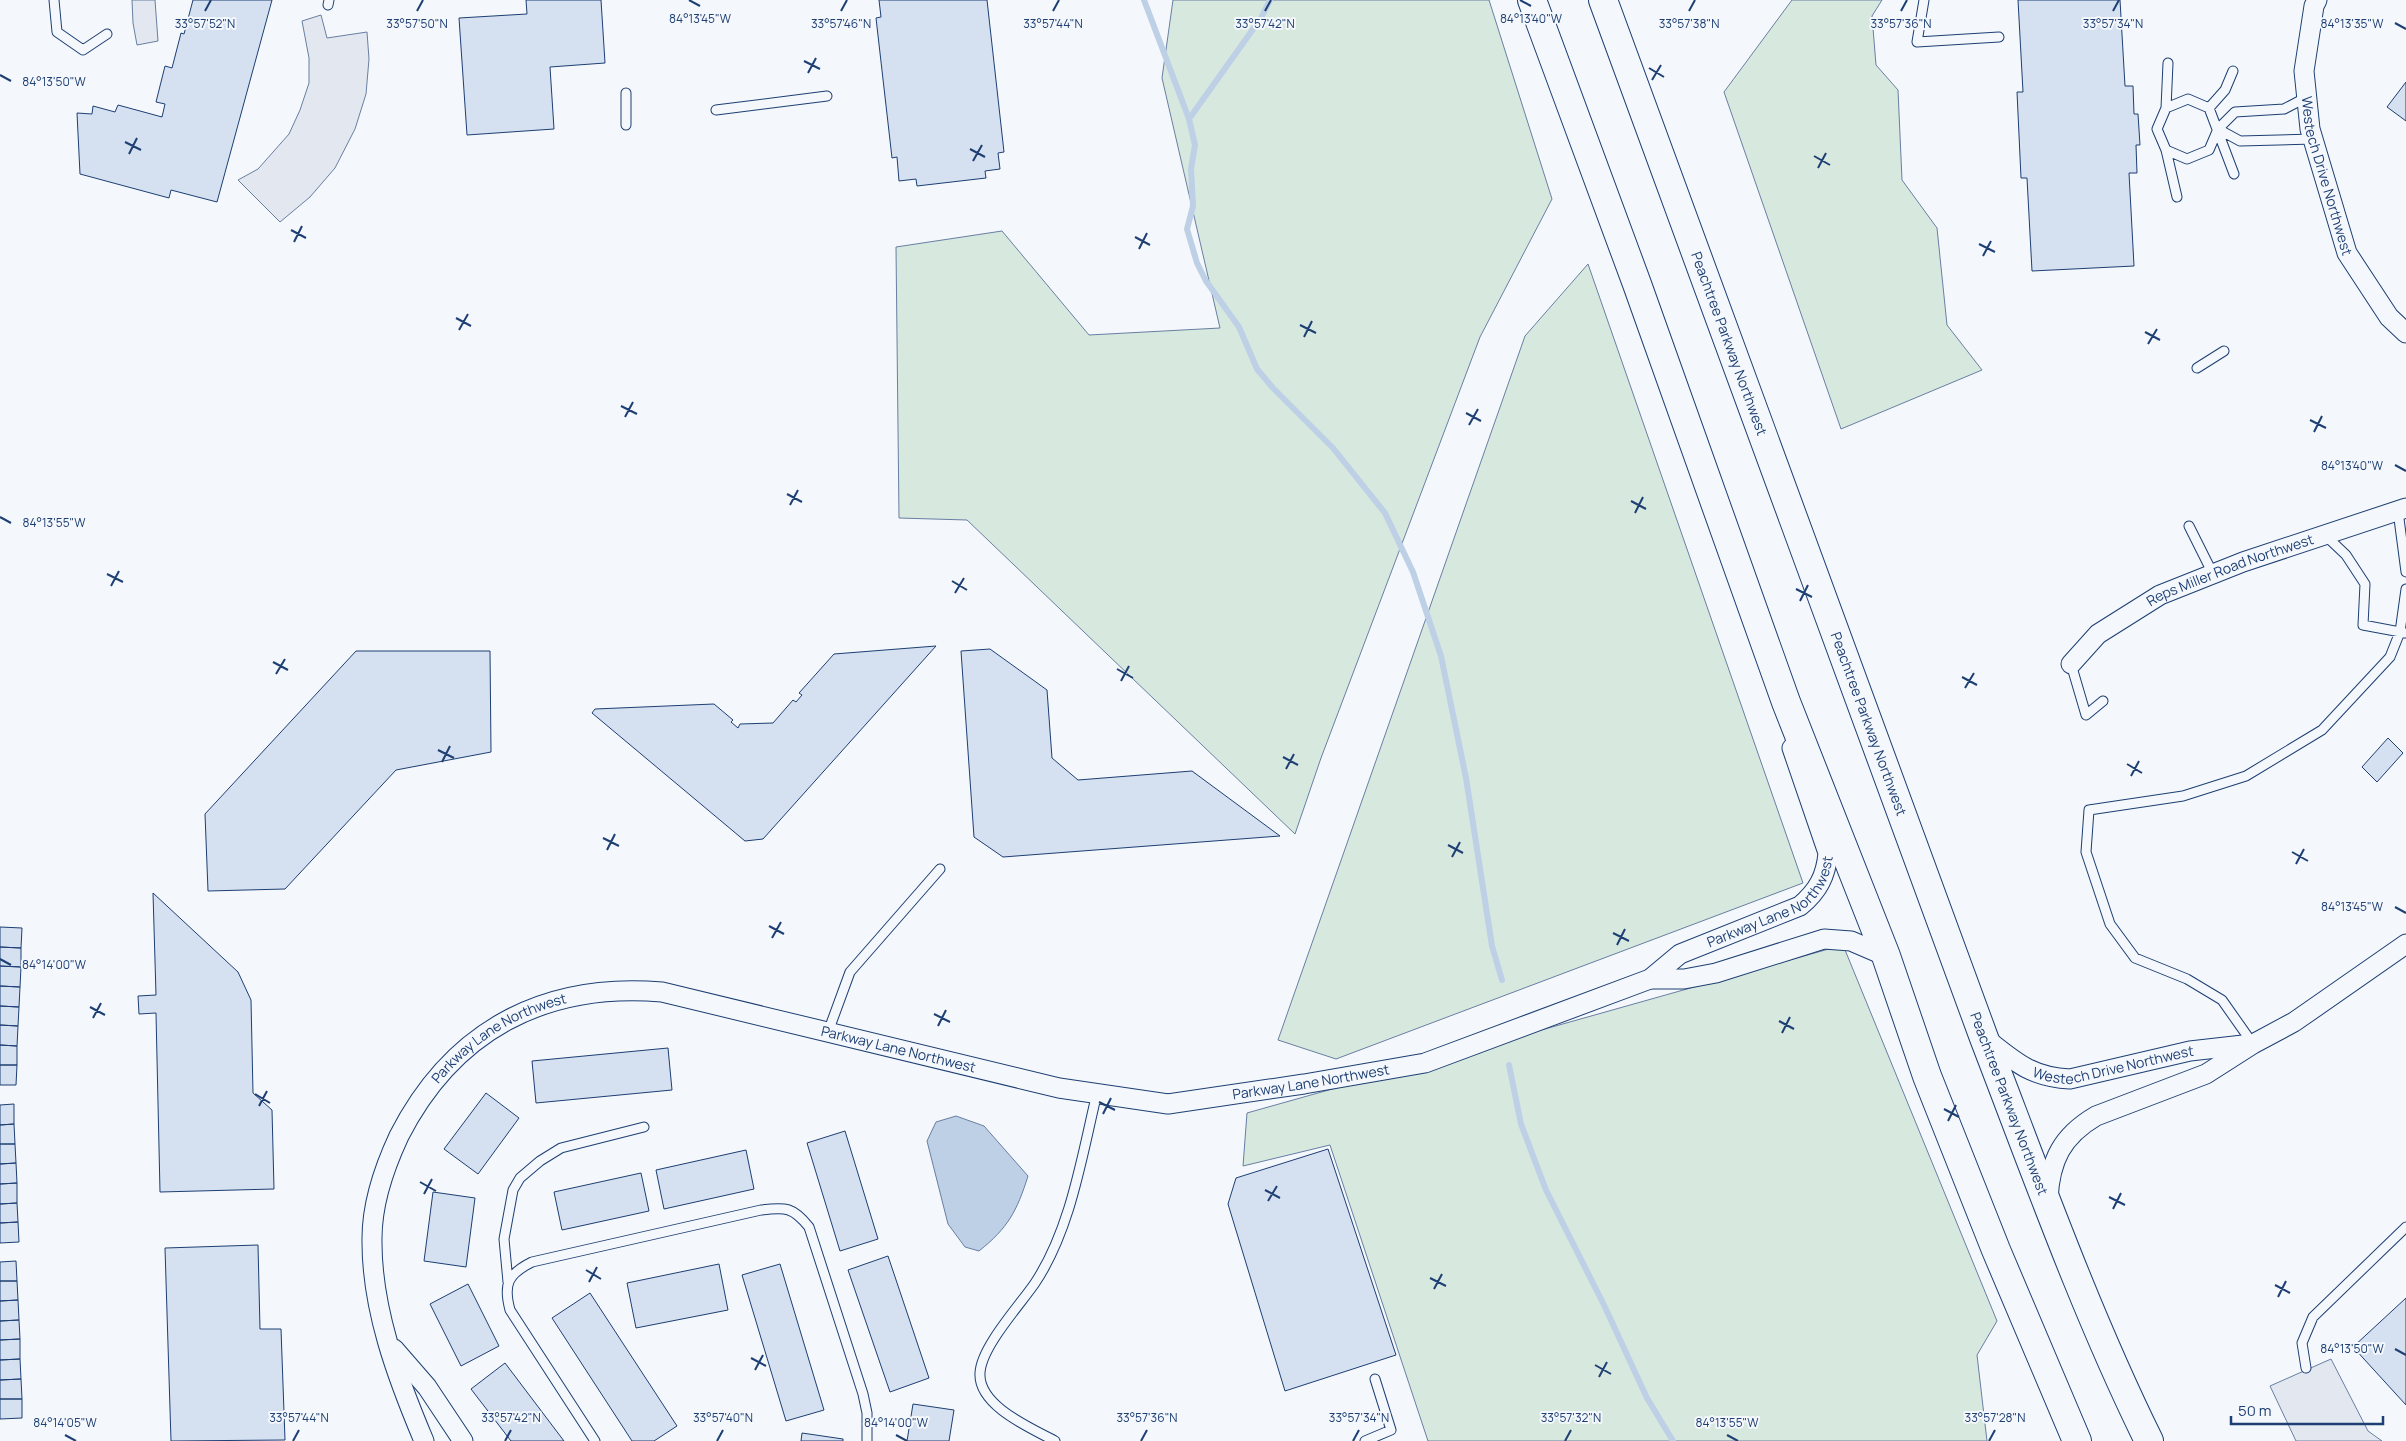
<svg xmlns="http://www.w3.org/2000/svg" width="2406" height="1441" font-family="Manrope,sans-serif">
  <rect width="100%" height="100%" fill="#f4f7fb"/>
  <path fill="#d7e8df" stroke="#687fa3" d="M1173,0H1489L1552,199L1480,337L1321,758L1295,834L967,520L899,518L896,247L1002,231L1089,335L1220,328L1162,78Z
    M1792,0H1882L1872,16L1876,65L1898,90L1902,180L1937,228L1947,325L1982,370L1841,429L1724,92Z
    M1588,264L1803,883L1336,1059L1278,1040L1525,336Z
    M1843,945L1997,1321L1977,1355L1987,1441H1428L1330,1145L1243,1166L1247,1113Z"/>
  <path fill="#e3e8f0" stroke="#687fa3" d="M132,0H155L158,41L137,45L133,23Z
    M321,15L327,38L367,32L369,59L366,94L355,129L335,168L310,197L280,222L238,180L258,169L289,134L300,110L309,83V58L302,21Z
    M2331,1359L2368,1431L2382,1441H2296L2270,1386Z"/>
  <path fill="#bed0e5" stroke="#687fa3" d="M956,1116L984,1126L1028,1176C1017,1211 1008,1228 979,1251L965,1247L948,1224L927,1141L936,1122Z"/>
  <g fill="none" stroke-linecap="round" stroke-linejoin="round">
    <path stroke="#bed0e5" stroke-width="6" d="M1144,0L1189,119L1195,145L1191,169L1193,206L1187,229L1197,263L1206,281L1239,327L1257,369L1273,388L1333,448L1385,513L1413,572L1441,656L1466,778L1492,946L1502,980
      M1189,119L1261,18L1270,0
      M1509,1065L1521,1124L1546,1190L1604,1305L1647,1398L1673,1441"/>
  </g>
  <path fill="#d5e0f0" stroke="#1d3f73" d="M193,0H272L217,202L171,190L169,198L80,174L77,113L92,114L93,106L115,112L118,105L162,117L165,104L156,102L165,66L172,68L181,33L184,34Z
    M526,0H601L605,63L550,67L554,129L467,135L459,18L527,14Z
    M879,0H987L1004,152L998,153L1000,169L985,171L986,178L917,186L916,179L899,181L897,157L892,158L876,18L881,17Z
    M2018,0H2120L2125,86H2133L2134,114H2138L2140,145H2136L2137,173H2129L2134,266L2032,271L2027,178H2021L2017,92H2023Z
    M2406,82V121L2387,107Z
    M936,646L763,839L745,841L592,713L595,709L714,704L733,720L731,722L738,728L740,724L773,723L793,700L796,702L802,695L799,693L834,654Z
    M990,649L1047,690L1052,758L1078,780L1192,771L1280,836L1003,857L974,837L961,651Z
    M356,651H490L491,752L396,770L285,889L208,891L205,814Z
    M2388,738L2403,753L2377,782L2362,767Z
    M153,893L238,972L251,1000L253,1093L272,1110L274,1189L160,1192L156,1013L139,1014L138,996L156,995Z
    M0,927L22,928L21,948L0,947Z
    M0,947L21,948V967L0,966Z
    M0,966L21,967L20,987L0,986Z
    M0,986L20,987L19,1007L0,1006Z
    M0,1006L19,1007L18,1026L0,1025Z
    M0,1025L18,1026L17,1046L0,1045Z
    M0,1045L17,1046V1065H0Z
    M668,1048L672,1090L536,1103L532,1061Z
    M0,1065H17L16,1085H0Z
    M486,1093L519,1118L478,1174L444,1149Z
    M14,1104V1124L0,1125V1105Z
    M14,1124L15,1144H0V1125Z
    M845,1131L878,1239L840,1251L807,1143Z
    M0,1144H15L16,1163L0,1164Z
    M1328,1149L1396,1355L1285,1391L1228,1204L1236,1178Z
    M746,1150L754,1189L664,1209L656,1170Z
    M16,1163L17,1183L0,1184V1164Z
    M641,1173L649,1211L562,1230L554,1192Z
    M17,1183V1203L0,1204V1184Z
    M433,1192L475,1198L466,1267L424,1261Z
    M17,1203L18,1222L0,1223V1204Z
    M18,1222L19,1242L0,1243V1223Z
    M258,1245L260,1329H281L285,1440L171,1441L165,1248Z
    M888,1256L929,1378L890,1392L848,1270Z
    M16,1261L17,1281H0V1262Z
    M719,1264L728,1310L636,1328L627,1283Z
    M780,1264L824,1410L786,1421L742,1275Z
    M0,1281H17L18,1300L0,1301Z
    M468,1284L499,1346L461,1366L430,1304Z
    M590,1293L677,1426L654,1441H632L552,1318Z
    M2406,1298V1405L2353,1347Z
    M18,1300L19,1320L0,1321V1301Z
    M19,1320L20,1339L0,1340V1321Z
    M20,1339V1359L0,1360V1340Z
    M20,1359L21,1379L0,1380V1360Z
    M505,1363L564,1441H511L471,1389Z
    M21,1379L22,1399H0V1380Z
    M0,1399H22V1418L0,1419Z
    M913,1404L954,1410L949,1441H907Z
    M802,1433L843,1439V1441H801Z"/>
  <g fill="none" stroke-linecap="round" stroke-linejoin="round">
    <g stroke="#1d3f73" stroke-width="11">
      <path id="service" d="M54,0L57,32L83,50L107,34
        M1924,0L1917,42L1999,37
        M328,5L329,0
        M626,93V125
        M2166,108L2168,63
        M2209,108L2225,90L2233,71
        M716,110L827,96
        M2218,129L2240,141L2314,139
        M2166,150L2177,197
        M2234,174L2209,108L2188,99L2166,108L2157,129L2166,150L2187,159L2209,150L2218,129L2235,112L2284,109L2307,97
        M2197,368L2224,351
        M2398,511L2406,572
        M2189,526L2213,574
        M2325,535L2346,555L2365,584L2363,625L2406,633
        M2071,664L2086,715L2103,701
        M828,1032L850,972L940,869
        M2253,1044L2222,1000L2187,979L2135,958L2110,924L2086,852L2089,810L2183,796L2246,776L2322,730L2390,657L2400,632L2406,589
        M508,1282L504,1239L513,1190L520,1178L540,1161L561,1148L644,1127
        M2306,1368L2302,1343L2313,1317L2406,1227
        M595,1441L510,1310C503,1284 508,1274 532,1262L761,1210C786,1207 793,1207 809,1227L863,1394L867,1413V1441
        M1055,1441C1031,1428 978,1406 980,1373C981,1347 1020,1305 1035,1283C1071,1229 1082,1155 1097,1093
        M1365,1441L1391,1430L1375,1379"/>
    </g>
    <g stroke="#1d3f73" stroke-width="21">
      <g id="minor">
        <path id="s1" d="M2317,0L2314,6L2304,71L2310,129L2347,253L2389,317L2406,333"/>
        <path id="s2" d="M2071,664L2098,634L2160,595L2243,562L2406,508"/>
        <path d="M1650,979H1684L1716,973L1824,939L1851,941L1886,956"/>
        <path id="s3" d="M1985,1038C2015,1062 2031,1077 2070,1079L2190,1051L2252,1044"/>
        <path d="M2048,1199C2050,1160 2062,1136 2096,1116L2206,1074L2253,1044L2294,1022L2406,944"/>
        <path d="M394,1349L427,1387L463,1441"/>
        <path id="s4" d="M424,1441C397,1377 371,1308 372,1238C372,1204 385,1166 399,1136C453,1030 545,982 662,992L1059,1088L1168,1104L1304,1084L1425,1063L1650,979L1680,954L1800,906C1818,891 1826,876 1828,853L1792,748"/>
      </g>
    </g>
    <g stroke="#1d3f73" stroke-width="30">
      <g id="trunk">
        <path d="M1532,0L1637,284L1786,702L1886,956L1927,1076L1996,1250L2077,1441"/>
        <path id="s5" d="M1603,0L1984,1038C2036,1173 2085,1311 2149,1441"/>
      </g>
    </g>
    <use href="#service" stroke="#f4f7fb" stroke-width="9"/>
    <use href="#minor" stroke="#f4f7fb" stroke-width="19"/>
    <use href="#trunk" stroke="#f4f7fb" stroke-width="28"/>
  </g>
  <path fill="none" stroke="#1d3f73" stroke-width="2" d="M689,0L700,6M1520,0L1531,6M205,11L211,0M417,11L423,0M841,11L847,0M1053,11L1059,0M1265,11L1271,0M1689,11L1695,0M1901,11L1907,0M2113,11L2119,0M2395,23L2406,29M804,61L820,69M1649,68L1664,77M808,73L816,58M0,75L11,81M1652,80L1661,65M125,142L141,150M970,149L985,157M129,154L137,138M1814,156L1830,165M973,161L982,145M1818,168L1826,153M291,230L306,238M1135,237L1150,245M294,242L302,226M1979,244L1995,252M1139,249L1147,233M1983,256L1991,241M456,318L471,326M1300,325L1316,333M459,330L468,314M2145,332L2160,340M1304,337L1312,321M2148,344L2157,329M621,406L637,414M1466,413L1481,421M625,417L633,402M2310,420L2326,428M1469,425L1478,409M2314,432L2322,416M2395,465L2406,471M787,494L802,502M1631,501L1646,509M790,505L798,490M1635,513L1643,497M0,517L11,523M107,574L123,582M952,581L967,590M111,586L119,571M1796,589L1812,597M955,593L964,578M1800,601L1808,585M273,662L288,670M1117,669L1133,678M276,674L285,659M1962,677L1977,685M1121,681L1129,666M1965,688L1974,673M438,750L454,758M1283,757L1298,765M442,762L450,746M2127,764L2142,773M1286,769L1294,754M2131,776L2139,761M603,838L619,846M1448,845L1463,853M607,850L615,834M2292,852L2308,861M1452,857L1460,842M2296,864L2304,849M2395,907L2406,913M769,926L784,934M1613,933L1629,941M772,938L781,922M1617,945L1625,929M0,959L11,965M90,1007L105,1015M934,1014L950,1022M93,1018L101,1003M1779,1021L1794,1029M938,1026L946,1010M1782,1033L1790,1017M255,1094L270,1103M1099,1102L1115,1110M259,1106L267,1091M1944,1109L1959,1117M1103,1114L1111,1098M1948,1121L1956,1105M420,1182L436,1191M1265,1190L1280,1198M424,1194L432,1179M2109,1197L2125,1205M1268,1201L1277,1186M2113,1209L2121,1193M586,1270L601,1279M1430,1278L1446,1286M589,1282L597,1267M2275,1285L2290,1293M1434,1289L1442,1274M2278,1297L2286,1281M2395,1349L2406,1355M751,1358L766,1366M1595,1365L1611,1374M755,1370L763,1355M1599,1377L1607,1362M65,1435L76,1441M896,1435L907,1441M1727,1435L1738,1441M293,1441L299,1430M505,1441L511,1430M717,1441L723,1430M1141,1441L1147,1430M1353,1441L1359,1430M1565,1441L1571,1430M1989,1441L1995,1430"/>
  <g text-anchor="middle" stroke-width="4" stroke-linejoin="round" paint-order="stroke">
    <g font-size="14" fill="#1d3f73" stroke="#f4f7fb">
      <text dy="5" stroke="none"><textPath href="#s1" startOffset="180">Westech Drive Northwest</textPath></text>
      <text dy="5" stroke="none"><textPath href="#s5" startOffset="366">Peachtree Parkway Northwest</textPath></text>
      <text dy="5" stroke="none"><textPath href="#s2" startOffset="188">Reps Miller Road Northwest</textPath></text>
      <text dy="5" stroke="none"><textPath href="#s5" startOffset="771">Peachtree Parkway Northwest</textPath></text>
      <text dy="5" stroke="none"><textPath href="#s4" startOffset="1805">Parkway Lane Northwest</textPath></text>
      <text dy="5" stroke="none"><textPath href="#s4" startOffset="462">Parkway Lane Northwest</textPath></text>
      <text dy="5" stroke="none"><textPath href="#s4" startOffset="881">Parkway Lane Northwest</textPath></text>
      <text dy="5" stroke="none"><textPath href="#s3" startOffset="141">Westech Drive Northwest</textPath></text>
      <text dy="5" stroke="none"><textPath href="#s4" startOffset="1301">Parkway Lane Northwest</textPath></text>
      <text dy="5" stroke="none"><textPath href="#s5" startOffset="1176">Peachtree Parkway Northwest</textPath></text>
    </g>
  </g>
  <g font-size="12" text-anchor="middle" fill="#1d3f73" stroke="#f4f7fb" stroke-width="4" stroke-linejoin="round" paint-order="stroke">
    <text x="700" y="23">84°13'45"W</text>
    <text x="1531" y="23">84°13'40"W</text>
    <text x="2352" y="28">84°13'35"W</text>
    <text x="205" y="28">33°57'52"N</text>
    <text x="417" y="28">33°57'50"N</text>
    <text x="841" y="28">33°57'46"N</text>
    <text x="1053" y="28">33°57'44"N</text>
    <text x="1265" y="28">33°57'42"N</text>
    <text x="1689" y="28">33°57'38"N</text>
    <text x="1901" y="28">33°57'36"N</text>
    <text x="2113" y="28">33°57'34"N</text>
    <text x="54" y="86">84°13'50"W</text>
    <text x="2352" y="470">84°13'40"W</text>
    <text x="54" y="527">84°13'55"W</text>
    <text x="2352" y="911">84°13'45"W</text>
    <text x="54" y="969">84°14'00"W</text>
    <text x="2352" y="1353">84°13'50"W</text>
    <text x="299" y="1422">33°57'44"N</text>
    <text x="511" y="1422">33°57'42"N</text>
    <text x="723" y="1422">33°57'40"N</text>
    <text x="1147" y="1422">33°57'36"N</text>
    <text x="1359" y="1422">33°57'34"N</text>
    <text x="1571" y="1422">33°57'32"N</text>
    <text x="1995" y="1422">33°57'28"N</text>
    <text x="65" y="1427">84°14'05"W</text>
    <text x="896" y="1427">84°14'00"W</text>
    <text x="1727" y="1427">84°13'55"W</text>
  </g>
  <path d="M2231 1416v8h152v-8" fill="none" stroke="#1d3f73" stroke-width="2.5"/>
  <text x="2238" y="1416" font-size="15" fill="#1d3f73" stroke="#f4f7fb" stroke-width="4" paint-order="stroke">50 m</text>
</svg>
